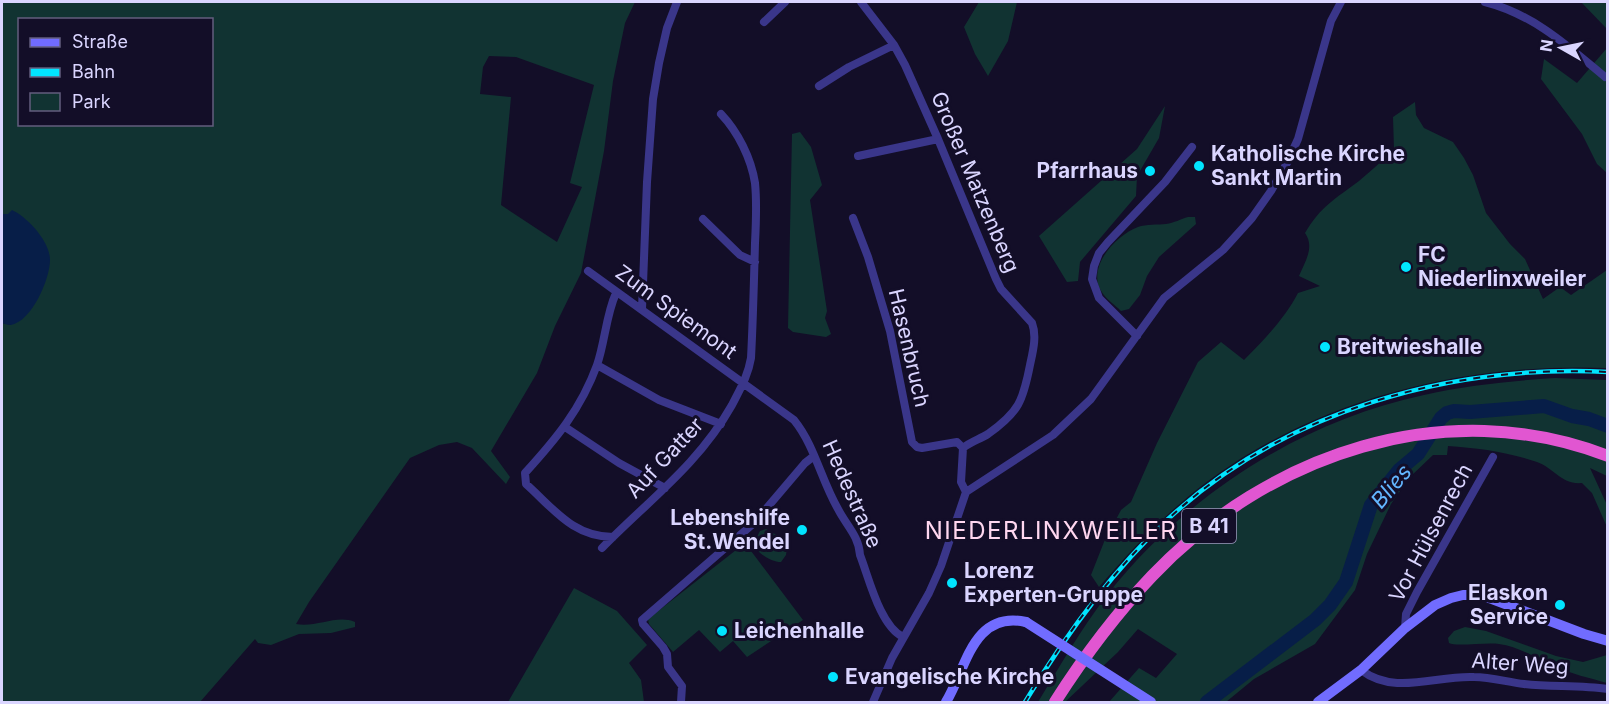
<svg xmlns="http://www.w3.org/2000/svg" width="1609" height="704" font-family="Inter,sans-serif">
  <rect width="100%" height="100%" fill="#130e28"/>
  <path fill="#113332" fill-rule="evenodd" d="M2,2H635L625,23L613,81L604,151L581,273L555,326L537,373L491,451L510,477L506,484L472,448L457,442L439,445L410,458L309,602L296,624C316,628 337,614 355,622V627L331,633L299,634L271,645L258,643L255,639L200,702H2V323L11,325L8,214H3L2,212ZM20,20H212V124H20ZM489,56L516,57L594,85L570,183L582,187L557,242L501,205L511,97L480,94L483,67Z
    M979,2H1017L1008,41L988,76L975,54L964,27Z
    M1581,2H1607V29Z
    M1607,48V173L1597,164L1582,134L1541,79L1544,59L1577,83Z
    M1415,102L1416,115L1424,128L1453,142L1464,158L1473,175L1486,213L1510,244L1525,259L1543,299L1560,287L1571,295L1607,270V368C1460,362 1305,401 1189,496C1156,523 1127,555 1099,587L1091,575L1104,542L1121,510L1131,502L1157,443L1198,362L1221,342L1244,360C1264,340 1285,318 1298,293L1320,286L1299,276C1305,262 1315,247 1305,233C1321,206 1335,199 1359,181C1371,171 1383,160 1394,149L1393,117Z
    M1165,106L1159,138L1137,176L1136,196L1080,262L1078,281L1067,282L1039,236L1137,149Z
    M800,132L811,147L822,185L810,200L827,311L825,318L831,334L826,337L793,332L788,328L792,134Z
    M1188,217H1195L1196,224L1159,257L1147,276L1140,295L1129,309L1121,311C1114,304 1103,297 1099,287C1090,263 1117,235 1138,227C1146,224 1158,225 1166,224C1174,223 1181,219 1188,217Z
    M1555,378L1607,380V476L1590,468L1607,505V527L1592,493L1582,483C1562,485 1554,468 1537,462C1508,452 1478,448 1448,446L1447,455H1433L1410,477L1391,504L1367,554L1355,590L1315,644L1254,679L1226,702H1109L1139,668L1156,678L1177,654L1138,629L1118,652L1065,702H1038C1060,666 1081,629 1107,595C1185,496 1301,421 1424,395C1468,385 1511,381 1555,378Z
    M766,529L782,538L783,544L787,548L786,555L781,562C771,562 757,553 753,544L760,531Z
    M745,543L803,620L747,657L733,641L720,652L699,630L673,652L649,624L648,619Z
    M574,588L617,611L647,645L629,663L641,680L644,702H508Z
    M1465,627L1486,631L1556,656L1583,662L1607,655V683C1590,678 1571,674 1554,666C1536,658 1520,647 1499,644C1486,642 1456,647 1449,643L1448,638L1454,631Z"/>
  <path fill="#071e48" d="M12,210C27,217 50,241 50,260C50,279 32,321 11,325C8,325 5,324 2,323V212L3,214H8Z"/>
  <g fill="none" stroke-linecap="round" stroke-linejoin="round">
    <path stroke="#071e48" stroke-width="14" d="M1207,702L1315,620L1330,605L1346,582L1371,505L1399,470L1418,454L1441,418L1447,413L1454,411L1470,412L1544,406L1572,416L1589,419L1608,426"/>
    <path stroke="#3a368a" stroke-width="8" d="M861,2L894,45L905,65L938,139L996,279L1001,289L1032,323C1037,336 1033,351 1030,365C1023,401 1019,412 988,434C980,439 970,442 963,448L961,482L966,492
      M1485,2C1533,14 1568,46 1605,77
      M764,22L785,2
      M819,86L849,67L894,45
      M858,156L938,139
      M853,218L868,257L890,331L912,442L917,447L922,448L957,442L963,448
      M703,219L740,255L755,262
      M588,271L794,420C815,446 821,480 838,509C846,525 859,536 860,555C869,578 880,626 903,637
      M642,309L647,182L653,99L659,63L667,28L677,2
      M1137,336L1099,298L1092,279L1094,266L1099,253L1108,242L1165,182L1192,147
      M597,365L659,400L721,424
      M565,427L619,463L665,488
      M613,537C573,537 554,509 526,484L525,473C556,439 581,409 597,365C605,342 606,315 616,293
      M602,548C649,500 698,465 732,405C740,389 748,376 751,358C753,320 754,282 755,243C756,224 757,203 755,183C751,158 738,132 721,114
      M1405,628L1406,614L1417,592L1493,457
      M1361,670C1395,696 1436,675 1474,677C1491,677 1507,682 1524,684C1552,687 1580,685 1608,689
      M681,702L682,686L668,667L667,654L663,647L643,624L642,620L754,523L805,463L814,456
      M873,702L892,658L929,593L941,566L966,492L1053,435L1091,399L1164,298L1223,250L1252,218L1271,191L1287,163L1298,139L1331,21L1341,2"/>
    <path stroke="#716cff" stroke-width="10" d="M946,702C966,670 972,610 1026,622
      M1318,702L1361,670L1405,628L1435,605L1451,598L1463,595H1478L1492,599L1584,634L1608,641"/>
    <path stroke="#e156d1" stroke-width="12" d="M1055,702C1083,658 1115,615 1152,576C1268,454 1445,393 1608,456"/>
    <g stroke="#01e4ff" stroke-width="4.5">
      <path id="rail" d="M1025,702C1065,636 1110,573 1167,520C1284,411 1450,364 1608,372"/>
    </g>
    <use href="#rail" stroke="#130e28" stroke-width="2" stroke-dasharray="7" stroke-linecap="butt"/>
    <path stroke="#716cff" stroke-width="10" d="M1026,622L1151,702"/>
  </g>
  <g fill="#01e4ff" stroke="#130e28" stroke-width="2">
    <circle cx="1199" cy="166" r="6"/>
    <circle cx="1150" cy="171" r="6"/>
    <circle cx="1406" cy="267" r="6"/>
    <circle cx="1325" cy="347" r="6"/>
    <circle cx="802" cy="530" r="6"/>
    <circle cx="952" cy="583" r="6"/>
    <circle cx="1560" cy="605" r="6"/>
    <circle cx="722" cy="631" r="6"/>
    <circle cx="833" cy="677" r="6"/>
  </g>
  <g text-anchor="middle" stroke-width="6" stroke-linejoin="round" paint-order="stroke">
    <rect fill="#130e28" stroke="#9e99be" stroke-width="1.5" x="1182" y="509" width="54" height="34" rx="4.5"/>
    <g font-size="20" font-weight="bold" fill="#dad5ff">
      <text x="1209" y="533">B 41</text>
    </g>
    <g font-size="21" font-weight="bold" fill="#dad5ff" stroke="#130e28" text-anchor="start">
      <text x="1211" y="161">Katholische Kirche<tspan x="1211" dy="24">Sankt Martin</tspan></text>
      <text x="1138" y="178" text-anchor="end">Pfarrhaus</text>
      <text x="1418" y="262">FC<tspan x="1418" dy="24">Niederlinxweiler</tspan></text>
      <text x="1337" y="354">Breitwieshalle</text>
      <text x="790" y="525" text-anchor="end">Lebenshilfe<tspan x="790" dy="24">St.Wendel</tspan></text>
      <text x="964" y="578">Lorenz<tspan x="964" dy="24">Experten-Gruppe</tspan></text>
      <text x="1548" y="600" text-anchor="end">Elaskon<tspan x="1548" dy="24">Service</tspan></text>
      <text x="734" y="638">Leichenhalle</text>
      <text x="845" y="684">Evangelische Kirche</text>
    </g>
    <g font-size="21" fill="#dad5ff" stroke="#130e28">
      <text transform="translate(975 182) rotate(67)" y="7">Großer Matzenberg</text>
      <text transform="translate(676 312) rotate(36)" y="7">Zum Spiemont</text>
      <text transform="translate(909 348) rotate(77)" y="7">Hasenbruch</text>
      <text transform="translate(665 458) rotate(-47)" y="7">Auf Gatter</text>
      <text transform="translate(852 494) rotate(66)" y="7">Hedestraße</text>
      <text transform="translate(1431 533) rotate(-62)" y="7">Vor Hülsenrech</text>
      <text transform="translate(1520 664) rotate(4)" y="7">Alter Weg</text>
    </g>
    <g font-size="22" font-style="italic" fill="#63b6ff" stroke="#130e28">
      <text transform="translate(1391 486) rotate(-50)" y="8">Blies</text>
    </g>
    <g font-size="24" letter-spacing="1.5" fill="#ffd7f0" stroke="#130e28">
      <text x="1051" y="539">NIEDERLINXWEILER</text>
    </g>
  </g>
  <rect width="1609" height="704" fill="none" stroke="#dad5ff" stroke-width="6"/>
  <rect x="18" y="18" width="195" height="108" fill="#130e28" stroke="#635e7e" stroke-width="1.5"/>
  <rect x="30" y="38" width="30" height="9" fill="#716cff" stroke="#635e7e" stroke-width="1.5"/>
  <text x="72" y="48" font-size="18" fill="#dad5ff">Straße</text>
  <rect x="30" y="68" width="30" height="9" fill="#01e4ff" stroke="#635e7e" stroke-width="1.5"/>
  <text x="72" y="78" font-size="18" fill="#dad5ff">Bahn</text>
  <rect x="30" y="93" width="30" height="18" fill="#113332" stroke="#635e7e" stroke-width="1.5"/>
  <text x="72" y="108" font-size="18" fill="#dad5ff">Park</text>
  <g transform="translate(1561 48) rotate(279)" stroke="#130e28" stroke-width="4.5" paint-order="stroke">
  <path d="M0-4.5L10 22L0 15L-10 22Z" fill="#dad5ff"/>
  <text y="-9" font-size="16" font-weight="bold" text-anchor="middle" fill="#dad5ff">N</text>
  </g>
</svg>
